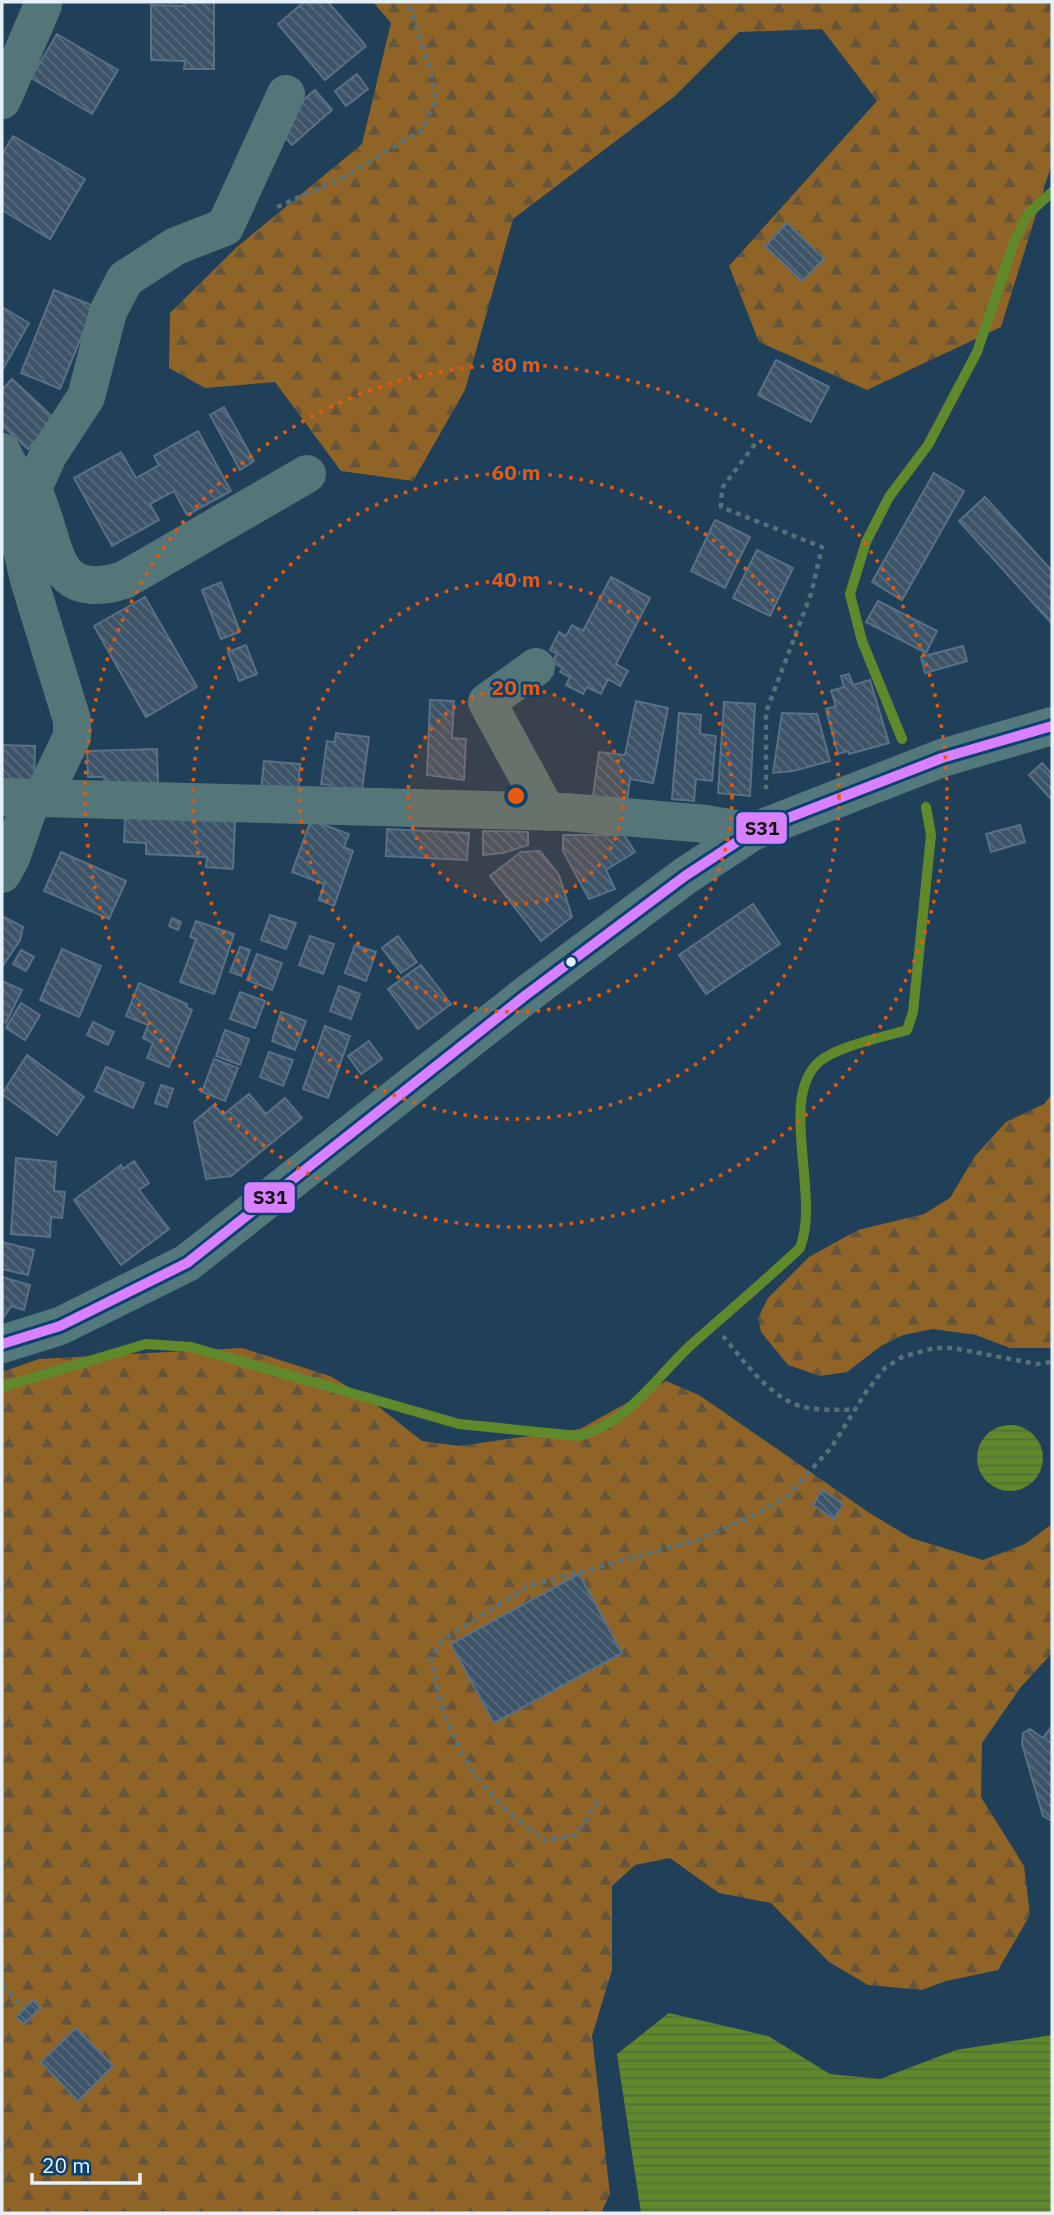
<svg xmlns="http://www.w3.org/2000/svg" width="1054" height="2215" font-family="'IBM Plex Sans',sans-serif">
  <defs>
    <pattern id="forest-firs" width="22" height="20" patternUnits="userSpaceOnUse" patternTransform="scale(1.75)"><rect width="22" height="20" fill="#906427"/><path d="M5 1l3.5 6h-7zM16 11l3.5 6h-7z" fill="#67553b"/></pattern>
    <pattern id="water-rules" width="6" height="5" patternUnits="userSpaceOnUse" patternTransform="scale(1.75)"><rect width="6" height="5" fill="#60892c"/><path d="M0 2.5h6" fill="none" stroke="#556f38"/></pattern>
    <pattern id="building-back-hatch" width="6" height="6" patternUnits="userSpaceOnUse" patternTransform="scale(1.75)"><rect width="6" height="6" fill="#3d5468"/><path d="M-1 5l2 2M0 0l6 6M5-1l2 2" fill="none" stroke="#596d7e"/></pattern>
  </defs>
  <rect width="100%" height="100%" fill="#203f58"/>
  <path fill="url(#forest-firs)" d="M373,2H1052V163L1001,327L867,390L759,342L729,266L877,101L822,29L739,32L675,96L513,219L465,390L413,481L341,471L275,382L205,388L169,368L170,313L237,247L362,144L391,23Z
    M1052,1094V1348H1010L976,1335L933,1329L903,1335L881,1346L847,1372L820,1376L788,1365L761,1332L758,1318L768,1298L809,1257L858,1230L924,1214L950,1198L975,1156L1006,1122L1044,1104Z
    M242,1348L330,1376L370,1400L422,1441L459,1446L580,1429L666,1381L699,1395L868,1512L911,1538L983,1560L1025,1544L1052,1524V1653L1020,1688L982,1743L981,1797L1024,1866L1030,1915L998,1970L946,1981L922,1990L868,1985L829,1962L771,1903L719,1893L670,1858L635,1865L612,1886V1970L592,2036L610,2194L601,2213H2V1372L39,1359Z"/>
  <path fill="url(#water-rules)" d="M977 1458a33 33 0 1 1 66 0a33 33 0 1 1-66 0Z
    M669,2013L768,2036L830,2074L880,2079L956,2050L1052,2035V2213H641L617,2054Z"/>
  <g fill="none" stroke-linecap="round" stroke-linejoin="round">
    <path stroke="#60892c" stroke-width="10" d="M902,739L862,641L850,594L866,542L889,497L928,445L977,352L1014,242L1028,214L1052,192
      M2,1387L146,1344L191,1347L459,1424L578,1436C628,1424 656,1377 692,1344C728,1312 765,1281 800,1248C821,1195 777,1097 820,1061C838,1046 884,1037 907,1030L913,1012L931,835L926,807"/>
  </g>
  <path fill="url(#building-back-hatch)" stroke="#597186" stroke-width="2" d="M184,2H214V69H184L185,61L151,60V5L184,6Z
    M304,2H328L366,46L325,80L278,24Z
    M57,34L118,70L92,114L31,78Z
    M357,74L368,89L346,106L335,91Z
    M315,90L332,110L292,145L275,125Z
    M13,136L85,179L50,239L2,210V154Z
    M787,223L824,259L802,281L765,246Z
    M54,290L94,306L60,389L21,373Z
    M2,307L29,323L2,371Z
    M776,360L829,387L811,422L758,395Z
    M12,379L55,419L28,449L2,425V390Z
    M224,407L254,461L240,470L210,415Z
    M198,431L231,491L187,515L174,491L150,504L159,520L112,546L74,478L121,452L136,478L159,465L154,456Z
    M934,473L964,491L902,600L872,582Z
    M985,497L1052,571V624L959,521Z
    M715,520L750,537L725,588L691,571Z
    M757,550L793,568L770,616L733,598Z
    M611,577L650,598L616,664L628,671L620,686L608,679L601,694L587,687L583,694L566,685L570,677L560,672L563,668L552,662L557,654L550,650L559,632L566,636L572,625L583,631Z
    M221,582L240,632L221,639L202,590Z
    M145,597L197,687L146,717L94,626Z
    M878,601L937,631L926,653L866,622Z
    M246,645L257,674L239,681L228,652Z
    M963,646L967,661L925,673L921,657Z
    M849,674L853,685L870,680L889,743L849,754L848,751L838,754L826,709L836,706L831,691L844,687L841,676Z
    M430,700L454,701L452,738L466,739L464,780L427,775Z
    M636,701L668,708L653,783L630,779L627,801L593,796L599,752L625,755Z
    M724,702L755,704L750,796L718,793Z
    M679,713L701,715L700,734L716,736L712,781L696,779L694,801L672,799Z
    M782,713L817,714L830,761L793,771L773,773Z
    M336,733L369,737L361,798L329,794L330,785L321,784L327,741L335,742Z
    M2,745L35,746L34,785L2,784Z
    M157,749L158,785L105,786L104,777H88L87,751Z
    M264,761L300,764L298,794L261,791Z
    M1042,763L1052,774V800L1029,775Z
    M125,817L235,821L233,869L206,867L207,857L146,854V843L124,842Z
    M311,820L349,834L344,847L353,851L334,906L319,900L324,884L292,872Z
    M1020,825L1025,842L991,852L986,834Z
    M387,829L469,833L467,860L386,856Z
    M483,831L528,832V845L503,853L483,855Z
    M563,835H624L635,852L606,870L615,889L589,899L563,851Z
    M540,851L559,875L572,917L541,941L490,876L521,852Z
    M61,852L126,881L109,919L44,891Z
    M753,904L780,944L706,994L679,955Z
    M270,915L296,923L286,949L261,940Z
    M2,916L23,927L20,940L2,967Z
    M172,918L181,922L178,930L169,926Z
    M196,921L234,934L214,994L180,982L196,939L190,937Z
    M310,936L334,944L323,974L299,965Z
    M398,936L417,962L401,973L382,948Z
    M355,945L376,952L366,981L345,973Z
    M240,947L250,950L241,976L230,972Z
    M62,949L101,966L79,1017L40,1000Z
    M21,950L34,957L26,971L13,964Z
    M257,954L282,963L272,990L247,980Z
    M421,965L451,1004L418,1029L388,989Z
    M2,981L22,990L6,1023L2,1021Z
    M139,983L187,1004L186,1007L192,1010L169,1067L147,1058L153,1043L143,1038L148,1025L126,1016Z
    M339,986L360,994L351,1019L330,1011Z
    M240,992L265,1001L255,1028L230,1019Z
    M21,1003L40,1015L25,1040L6,1028Z
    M281,1012L306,1021L295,1050L272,1041Z
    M93,1022L114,1032L108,1045L87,1035Z
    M325,1026L350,1036L328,1098L303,1089Z
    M225,1030L249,1039L240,1065L216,1056Z
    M369,1041L382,1059L361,1074L348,1056Z
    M269,1052L293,1060L283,1086L260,1077Z
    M27,1055L84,1097L57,1135L2,1094Z
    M214,1059L238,1068L225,1101L202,1092Z
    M106,1067L144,1083L133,1108L95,1091Z
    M161,1085L173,1089L167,1107L155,1103Z
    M249,1094L266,1114L285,1098L302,1118L231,1176L206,1179L194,1122L214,1105L223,1115Z
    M16,1158L56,1162L54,1191L65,1192L62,1218L51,1217L50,1237L11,1234Z
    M134,1161L149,1183L139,1190L169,1229L121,1265L74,1200L121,1165L123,1169Z
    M2,1242L34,1250L28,1275L2,1269Z
    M2,1277L30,1285L24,1310L11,1306L4,1317Z
    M822,1490L843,1504L834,1519L813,1505Z
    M579,1574L622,1653L494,1723L451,1644Z
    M1052,1726V1821L1043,1816L1022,1744L1023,1733L1030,1729L1043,1738Z
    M33,2000L40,2008L24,2024L16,2017Z
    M76,2028L113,2066L78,2101L41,2062Z"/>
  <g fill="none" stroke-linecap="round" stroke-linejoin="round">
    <path stroke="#567178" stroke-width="4.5" stroke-dasharray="5 5" stroke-linecap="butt" d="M277,207L340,179L422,130L436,99L430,69L408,2
      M755,444L722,488L721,507L822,547L811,594L766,712V789
      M723,1336C744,1361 770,1399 804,1407C819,1411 838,1409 853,1410
      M598,1801L576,1835L545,1840C477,1795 443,1737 431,1657L444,1639L529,1586L697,1540L759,1513L787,1496L831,1448L866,1392L885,1368L902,1357L934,1348H953L1036,1364L1052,1362
      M2,1985L24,2008"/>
    <path stroke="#557678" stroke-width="38" d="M2,100L43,5
      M2,452C6,460 10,469 16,476C22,483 30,487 35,495C58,545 49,603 124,580L307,474
      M16,476V522L29,580L72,720V737L42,798
      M32,491L48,455L86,397L108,312L125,279L176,246L225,227L286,94
      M536,667L487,702L547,812
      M2,797L566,812L706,824L752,832
      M2,874L11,858L32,798"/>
    <path stroke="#53797d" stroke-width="38" d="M2,1344L60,1326L187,1263L526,995L685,876L752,832L942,758L1052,726"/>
    <g stroke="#0a416e" stroke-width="16">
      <path id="bus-1" d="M2,1344L60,1326L187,1263L526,995L685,876L752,832L942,758L1052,726"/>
    </g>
    <use href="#bus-1" stroke="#d880ff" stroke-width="10"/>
  </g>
  <circle cx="516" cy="796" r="108" fill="#e8590c" fill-opacity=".12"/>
  <g fill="none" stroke="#e8590c" stroke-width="3.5" stroke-dasharray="3.5 7">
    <circle cx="516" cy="796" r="108"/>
    <circle cx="516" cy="796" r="216"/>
    <circle cx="516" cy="796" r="323"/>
    <circle cx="516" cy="796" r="431"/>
  </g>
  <circle fill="#e5f0fb" stroke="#0a416e" stroke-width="2.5" cx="571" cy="962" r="6"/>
  <circle cx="516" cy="796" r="10" fill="#e8590c" stroke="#0a416e" stroke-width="3.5"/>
  <g font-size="21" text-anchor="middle" font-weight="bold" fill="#e8590c" stroke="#0a416e" stroke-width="5" stroke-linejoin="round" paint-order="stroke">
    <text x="516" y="372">80 m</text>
    <text x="516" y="480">60 m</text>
    <text x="516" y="587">40 m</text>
    <text x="516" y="695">20 m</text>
  </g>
  <g stroke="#0a416e" stroke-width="2.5">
    <rect x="735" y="811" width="53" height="34" rx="7" fill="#d880ff"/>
    <rect x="243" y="1181" width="53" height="33" rx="7" fill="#d880ff"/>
  </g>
  <g font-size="19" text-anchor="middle" font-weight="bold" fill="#111">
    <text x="762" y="835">S31</text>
    <text x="270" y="1204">S31</text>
  </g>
  <rect width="1054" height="2215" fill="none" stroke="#e5f0fb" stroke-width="7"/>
  <path d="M32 2173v10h108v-10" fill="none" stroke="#e5f0fb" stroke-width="3.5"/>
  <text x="42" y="2173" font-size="21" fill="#e5f0fb" stroke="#0a416e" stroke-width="5" paint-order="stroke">20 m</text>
</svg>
